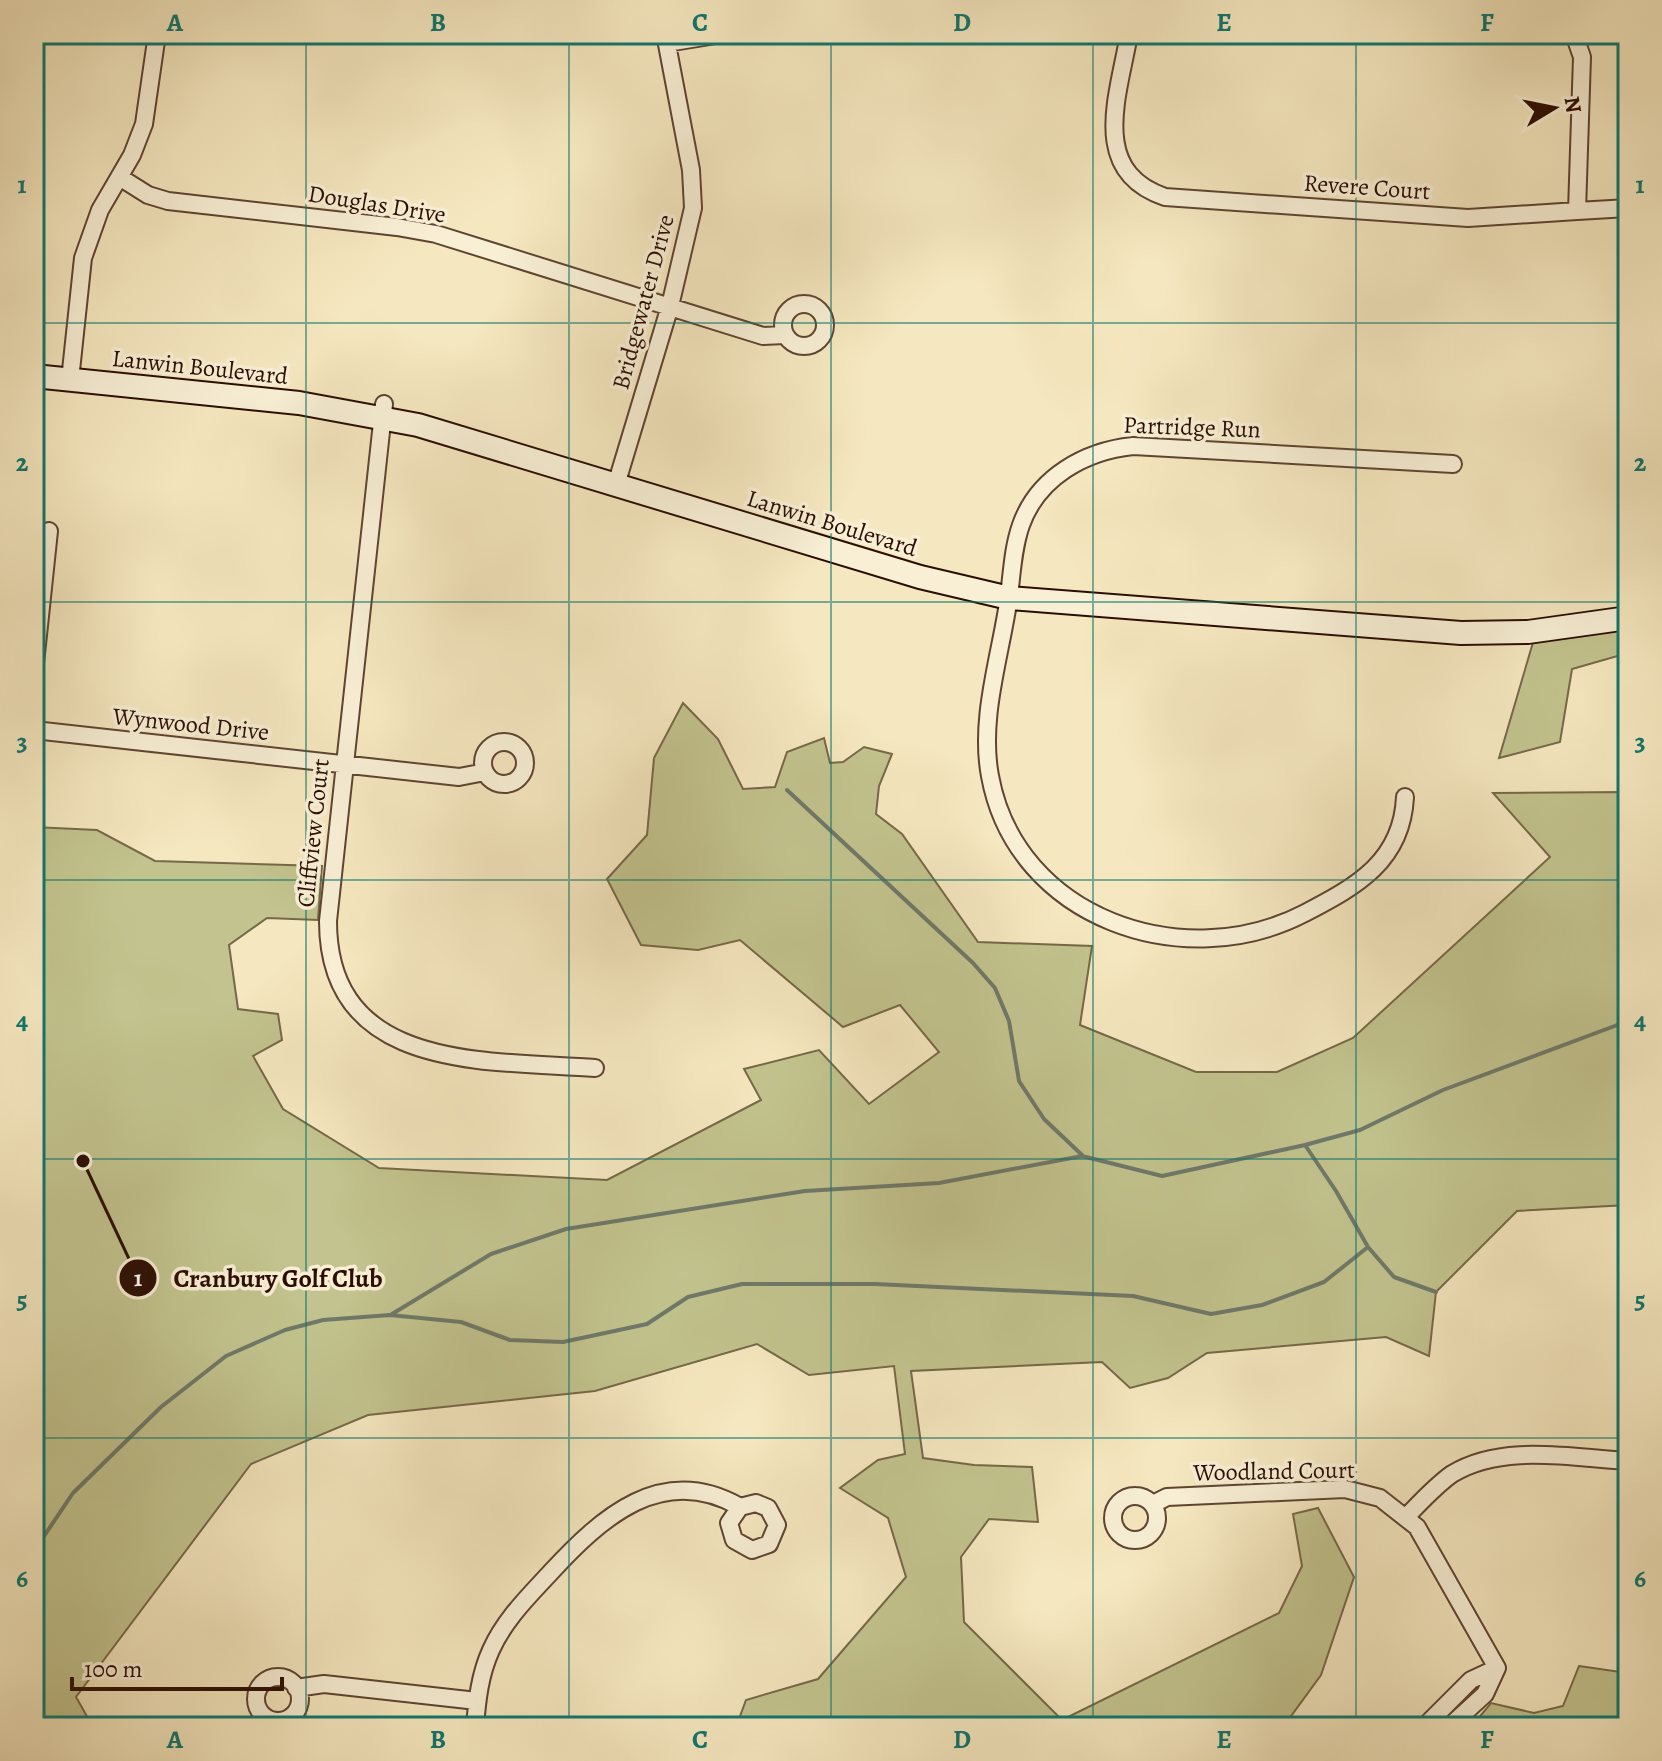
<svg xmlns="http://www.w3.org/2000/svg" width="1662" height="1761" font-family="Alegreya,serif">
  <rect width="100%" height="100%" fill="#f5e7bf"/>
  <filter id="stains"><feTurbulence type="fractalNoise" baseFrequency=".0025" numOctaves="4"/><feColorMatrix values="0 0 0 0 .2 0 0 0 0 .09 0 0 0 0 .02 0 0 0 .5 -.17"/></filter>
  <radialGradient id="worn" r=".72"><stop offset=".6" stop-color="#630" stop-opacity="0"/><stop offset="1" stop-color="#630" stop-opacity=".3"/></radialGradient>
  <path fill="#c2c38e" stroke="#766848" stroke-width="2" d="M1628,625V653L1572,669L1560,742L1499,758L1534,639Z
    M683,703L718,739L743,789L775,787L787,752L824,738L830,763L843,762L864,747L892,754L879,786L876,814L902,834L978,942L1092,946L1080,1025L1196,1072H1277L1353,1038L1550,857L1493,793L1628,792V1205L1517,1211L1436,1292L1429,1356L1386,1337L1207,1353L1168,1378L1130,1388L1102,1362L911,1371L923,1458L974,1465L1032,1467L1038,1522L989,1519L961,1557L964,1622L1062,1720L1279,1613L1302,1566L1293,1514L1318,1508L1354,1577L1321,1675L1289,1719L1288,1727H736L746,1700L818,1679L906,1577L888,1518L840,1488L878,1460L905,1454L894,1366L809,1375L757,1344L595,1391L368,1415L251,1464L76,1697L93,1727H34V827L97,830L155,861L322,866L318,920L267,918L229,945L238,1009L278,1014L282,1040L253,1056L283,1109L379,1168L607,1180L761,1100L744,1069L819,1050L869,1104L939,1052L900,1005L843,1027L740,940L698,950L641,945L607,879L647,835L654,758Z
    M1579,1666L1628,1673V1727H1471L1491,1703L1534,1713L1563,1706Z"/>
  <g fill="none" stroke-linecap="round" stroke-linejoin="round">
    <path stroke="#6f7969" stroke-width="4" d="M787,790L973,963L995,988L1009,1021L1019,1081L1044,1119L1082,1155
      M1305,1145L1336,1191L1368,1247L1394,1277L1436,1292
      M392,1314L491,1254L566,1229L805,1191L939,1183L1082,1156L1162,1176L1305,1145L1360,1130L1443,1090L1628,1021
      M34,1551L73,1493L161,1407L226,1356L285,1330L323,1320L390,1315L461,1322L510,1340L563,1342L647,1324L688,1297L742,1284H875L1133,1296L1211,1314L1262,1305L1324,1282L1368,1247"/>
    <g stroke="#5e4431" stroke-width="20">
      <path id="street" d="M1129,34C1119,94 1088,171 1165,197L1468,218L1577,211L1582,57L1574,34
        M667,43L722,34
        M121,178L148,195L168,201L397,227L436,234L763,336L785,335
        M1577,211L1628,208
        M783 325a21 21 0 1 1 42 0a21 21 0 1 1-42 0Z
        M70,380L83,258L100,210L132,155L144,124L157,34
        M384,404L328,921C328,1072 486,1060 595,1068
        M616,485L670,306L693,208L691,170L665,34
        M34,673L49,531
        M34,730L459,777L485,772
        M483 763a21 21 0 1 1 42 0a21 21 0 1 1-42 0Z
        M1405,797C1402,861 1357,886 1305,913C1184,976 1016,919 990,776C980,723 997,667 1006,615C1012,585 1011,553 1021,525C1038,477 1085,451 1133,446L1453,464
        M1113 1518a22 22 0 1 1 44 0a22 22 0 1 1-44 0Z
        M1153,1504L1167,1497L1345,1489L1380,1498L1417,1527L1497,1668
        M1407,1516C1421,1502 1435,1486 1452,1474C1502,1443 1572,1458 1628,1461
        M256 1699a22 22 0 1 1 44 0a22 22 0 1 1-44 0Z
        M296,1688L324,1684L477,1701
        M475,1727C477,1700 480,1674 491,1650C505,1619 528,1597 551,1572C601,1518 662,1462 740,1507L756,1503L768,1508L777,1525L769,1544L752,1550L734,1540L729,1523L740,1507
        M1424,1727L1471,1680L1497,1668
        M1449,1727L1485,1694L1497,1668"/>
    </g>
    <g stroke="#2b0d02" stroke-width="26">
      <path id="secondary" d="M34,376L299,403L418,425L920,577L1009,598L1461,633L1528,632L1628,618"/>
    </g>
    <use href="#street" stroke="#f8efd5" stroke-width="16"/>
    <use href="#secondary" stroke="#f8efd5" stroke-width="22"/>
  </g>
  <path fill="none" stroke="#0f766e" stroke-width="2" stroke-opacity="0.55" d="M306,34V1727M569,34V1727M831,34V1727M1093,34V1727M1356,34V1727M34,323H1628M34,602H1628M34,880H1628M34,1159H1628M34,1438H1628"/>
  <g text-anchor="middle" stroke-width="7" stroke-linejoin="round" paint-order="stroke">
    <g font-size="24" fill="#2b0d02" stroke="#f8efd5">
      <text transform="translate(1367 187) rotate(4)" y="8">Revere Court</text>
      <text transform="translate(377 204) rotate(9)" y="8">Douglas Drive</text>
      <text transform="translate(643 302) rotate(-75)" y="8">Bridgewater Drive</text>
      <text transform="translate(200 367) rotate(6)" y="8">Lanwin Boulevard</text>
      <text transform="translate(1192 427) rotate(2)" y="8">Partridge Run</text>
      <text transform="translate(832 523) rotate(17)" y="8">Lanwin Boulevard</text>
      <text transform="translate(191 724) rotate(6)" y="8">Wynwood Drive</text>
      <text transform="translate(313 833) rotate(-84)" y="8">Cliffview Court</text>
      <text transform="translate(1274 1471) rotate(-1)" y="8">Woodland Court</text>
    </g>
  </g>
  <path fill="none" stroke="#2b0d02" stroke-width="3" d="M83 1161L138 1278"/>
  <g fill="#2b0d02" stroke="#f8efd5" stroke-width="3">
    <circle cx="83" cy="1161" r="8"/>
    <circle cx="138" cy="1278" r="20"/>
  </g>
  <g font-size="24" text-anchor="middle" font-weight="bold" fill="#fff">
    <text x="138" y="1286">1</text>
  </g>
  <g font-size="26" text-anchor="middle" font-weight="bold" fill="#2b0d02" stroke="#f8efd5" stroke-width="7" stroke-linejoin="round" paint-order="stroke">
    <text x="278" y="1287">Cranbury Golf Club</text>
  </g>
  <rect width="1662" height="1761" fill="none" stroke="#f5e7bf" stroke-width="88"/>
  <g transform="translate(1554 108) rotate(80)" stroke="#f8efd5" stroke-width="6" paint-order="stroke">
  <path d="M0-6L14 30L0 20L-14 30Z" fill="#2b0d02"/>
  <text y="-12" font-size="22" font-weight="bold" text-anchor="middle" fill="#2b0d02">N</text>
  </g>
  <path d="M72 1677v12h210v-12" fill="none" stroke="#2b0d02" stroke-width="4"/>
  <text x="84" y="1677" font-size="24" fill="#2b0d02" stroke="#f8efd5" stroke-width="6" paint-order="stroke">100 m</text>
  <rect x="44" y="44" width="1574" height="1673" fill="none" stroke="#0f766e" stroke-width="3"/>
  <g font-size="26" text-anchor="middle" font-weight="bold" fill="#0f766e">
    <text x="175" y="31">A</text>
    <text x="438" y="31">B</text>
    <text x="700" y="31">C</text>
    <text x="962" y="31">D</text>
    <text x="1224" y="31">E</text>
    <text x="1487" y="31">F</text>
    <text x="22" y="193">1</text>
    <text x="1640" y="193">1</text>
    <text x="22" y="471">2</text>
    <text x="1640" y="471">2</text>
    <text x="22" y="750">3</text>
    <text x="1640" y="750">3</text>
    <text x="22" y="1029">4</text>
    <text x="1640" y="1029">4</text>
    <text x="22" y="1308">5</text>
    <text x="1640" y="1308">5</text>
    <text x="22" y="1587">6</text>
    <text x="1640" y="1587">6</text>
    <text x="175" y="1748">A</text>
    <text x="438" y="1748">B</text>
    <text x="700" y="1748">C</text>
    <text x="962" y="1748">D</text>
    <text x="1224" y="1748">E</text>
    <text x="1487" y="1748">F</text>
  </g>
  <rect width="100%" height="100%" filter="url(#stains)"/>
  <rect width="100%" height="100%" fill="url(#worn)"/>
</svg>
